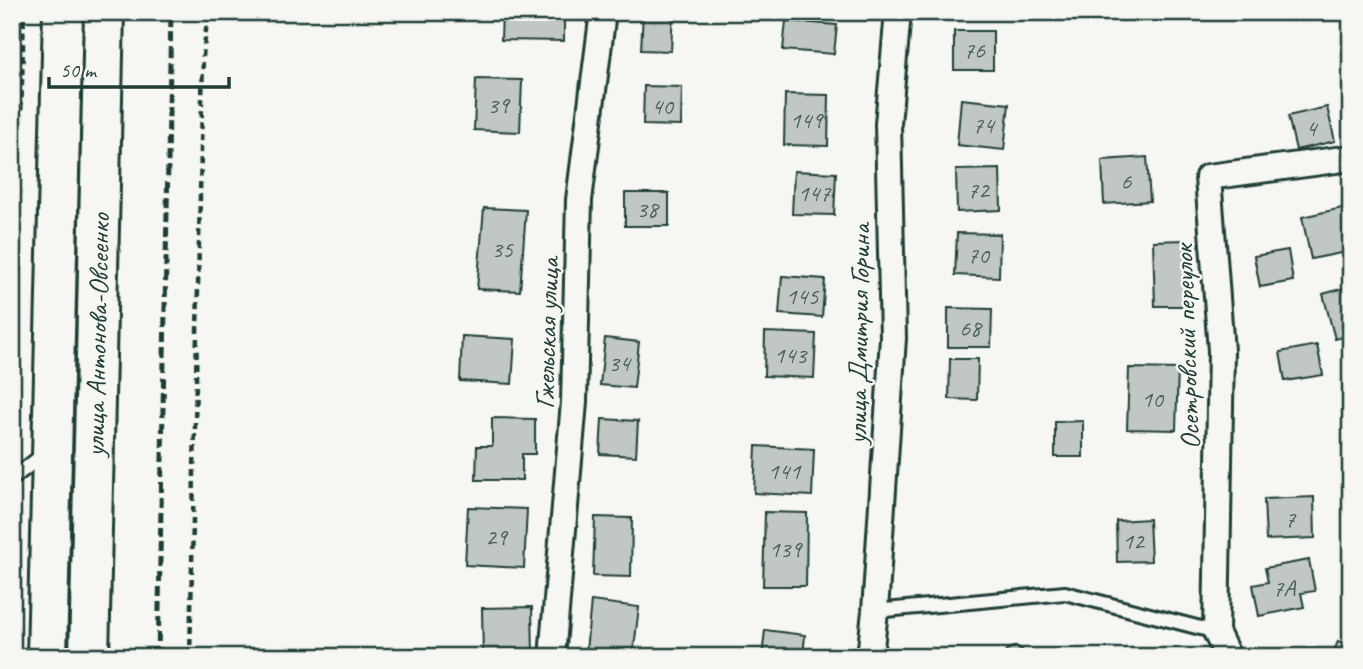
<svg xmlns="http://www.w3.org/2000/svg" width="1363" height="669" font-family="Caveat,sans-serif">
  <rect width="100%" height="100%" fill="#f6f6f2"/>
  <filter id="ink" filterUnits="userSpaceOnUse"><feTurbulence type="fractalNoise" baseFrequency=".0143" numOctaves="2"/><feDisplacementMap in="SourceGraphic" scale="14" xChannelSelector="R" yChannelSelector="G"/><feConvolveMatrix kernelMatrix="1 2 1 2 8 2 1 2 1" color-interpolation-filters="sRGB"/></filter>
  <g filter="url(#ink)">
    <path fill="#c1c8c3" stroke="#1f3d34" stroke-width="2" d="M502,12H564V41L501,40Z
      M643,12H673L671,51L641,50Z
      M786,21L837,25L834,54L783,50Z
      M954,31H993V70H954Z
      M476,79L522,80L520,132L474,130Z
      M644,86L682,87L681,126L643,125Z
      M785,94L829,95L828,146L784,145Z
      M961,99L1009,104L1004,150L957,145Z
      M1327,107L1335,141L1296,150L1288,116Z
      M1147,157L1150,201L1104,204L1102,160Z
      M1000,169L1001,210L957,212L956,170Z
      M794,171L836,173L834,215L792,214Z
      M625,193H669V226H625Z
      M1351,206V251L1311,259L1302,217Z
      M484,208L526,210L520,291L477,289Z
      M957,233L1000,234L999,277L955,275Z
      M1185,240L1186,306H1155L1153,241Z
      M1288,250L1293,281L1260,287L1254,256Z
      M782,276L825,279L822,317L779,314Z
      M1351,286V335L1335,339L1323,294Z
      M948,308L992,309L991,347H948Z
      M765,332L816,334L814,378L764,376Z
      M462,336L515,339L512,384L460,381Z
      M605,338L639,342L634,388L600,385Z
      M1317,345L1323,375L1285,381L1280,352Z
      M950,359H978L977,400L949,399Z
      M1129,368L1178,369L1176,430L1127,429Z
      M492,418L535,419V454H522V480H476L477,446H492Z
      M602,419L638,421L636,456L600,454Z
      M1083,421V457H1055V422Z
      M756,446L814,449L812,496L754,493Z
      M1314,497L1315,538L1266,540L1264,499Z
      M468,507L527,509L524,568L465,565Z
      M765,512L807,513L806,586H763Z
      M595,517L632,518L631,577L593,576Z
      M1149,519L1151,561L1117,562L1116,521Z
      M1309,560L1315,591L1301,593L1304,607L1259,616L1253,585L1268,582L1265,568Z
      M591,601L639,607L633,656L586,651Z
      M532,607L533,657H483L482,608Z
      M765,630L805,635L803,657H762Z
      M1338,641L1351,646V657H1332Z
      M1016,646L1022,650L1025,657H1004L1006,650Z"/>
    <g fill="none" stroke-linecap="round" stroke-linejoin="round">
      <g stroke="#1f3d34" stroke-width="18">
        <path id="service" d="M12,479L45,453
          M875,611L1065,593L1216,632"/>
      </g>
      <g stroke="#1f3d34" stroke-width="30">
        <path id="minor" d="M552,657L574,402L579,200L603,12
          M870,657L875,611L893,338L888,124L898,12
          M1228,657L1216,632L1221,351L1208,177L1351,158"/>
      </g>
      <g stroke="#1f3d34" stroke-width="44">
        <g id="trunk">
          <path d="M47,657L63,12"/>
          <path id="s1" d="M89,657L104,12"/>
        </g>
      </g>
      <path stroke="#1f3d34" stroke-width="4.5" stroke-dasharray="7 5" stroke-linecap="butt" d="M12,434L24,12
        M190,657L203,56L208,12"/>
      <use href="#service" stroke="#f6f6f2" stroke-width="12"/>
      <use href="#minor" stroke="#f6f6f2" stroke-width="24"/>
      <use href="#trunk" stroke="#f6f6f2" stroke-width="38"/>
      <path stroke="#1f3d34" stroke-width="5" stroke-dasharray="10 5" stroke-linecap="butt" d="M158,657L171,12"/>
    </g>
  </g>
  <g text-anchor="middle" stroke-width="5" stroke-linejoin="round" paint-order="stroke">
    <g font-size="24" fill="#486058">
      <text x="974" y="58">76</text>
      <text x="498" y="113">39</text>
      <text x="662" y="114">40</text>
      <text x="806" y="128">149</text>
      <text x="983" y="133">74</text>
      <text x="1311" y="136">4</text>
      <text x="1126" y="189">6</text>
      <text x="978" y="198">72</text>
      <text x="814" y="201">147</text>
      <text x="647" y="217">38</text>
      <text x="502" y="257">35</text>
      <text x="978" y="263">70</text>
      <text x="802" y="304">145</text>
      <text x="970" y="336">68</text>
      <text x="790" y="363">143</text>
      <text x="619" y="371">34</text>
      <text x="1152" y="407">10</text>
      <text x="784" y="479">141</text>
      <text x="1290" y="527">7</text>
      <text x="496" y="545">29</text>
      <text x="1133" y="549">12</text>
      <text x="785" y="557">139</text>
      <text x="1284" y="596">7А</text>
    </g>
    <g font-size="28" fill="#1f3d34" stroke="#f6f6f2">
      <text transform="translate(546 333) rotate(-88)" y="10">Гжельская улица</text>
      <text transform="translate(858 334) rotate(-89)" y="10">улица Дмитрия Горина</text>
      <text dy="10" stroke="none"><textPath href="#s1" startOffset="322">улица Антонова-Овсеенко</textPath></text>
      <text transform="translate(1186 347) rotate(-92)" y="10">Осетровский переулок</text>
    </g>
  </g>
  <rect width="1363" height="669" fill="none" stroke="#f6f6f2" stroke-width="42"/>
  <rect x="21" y="21" width="1321" height="627" fill="none" stroke="#1f3d34" stroke-width="2.5" filter="url(#ink)"/>
  <path d="M49 77v10h180v-10" fill="none" stroke="#1f3d34" stroke-width="3.5"/>
  <text x="60" y="77" font-size="21" fill="#1f3d34" stroke="#f6f6f2" stroke-width="5" paint-order="stroke">50 m</text>
</svg>
